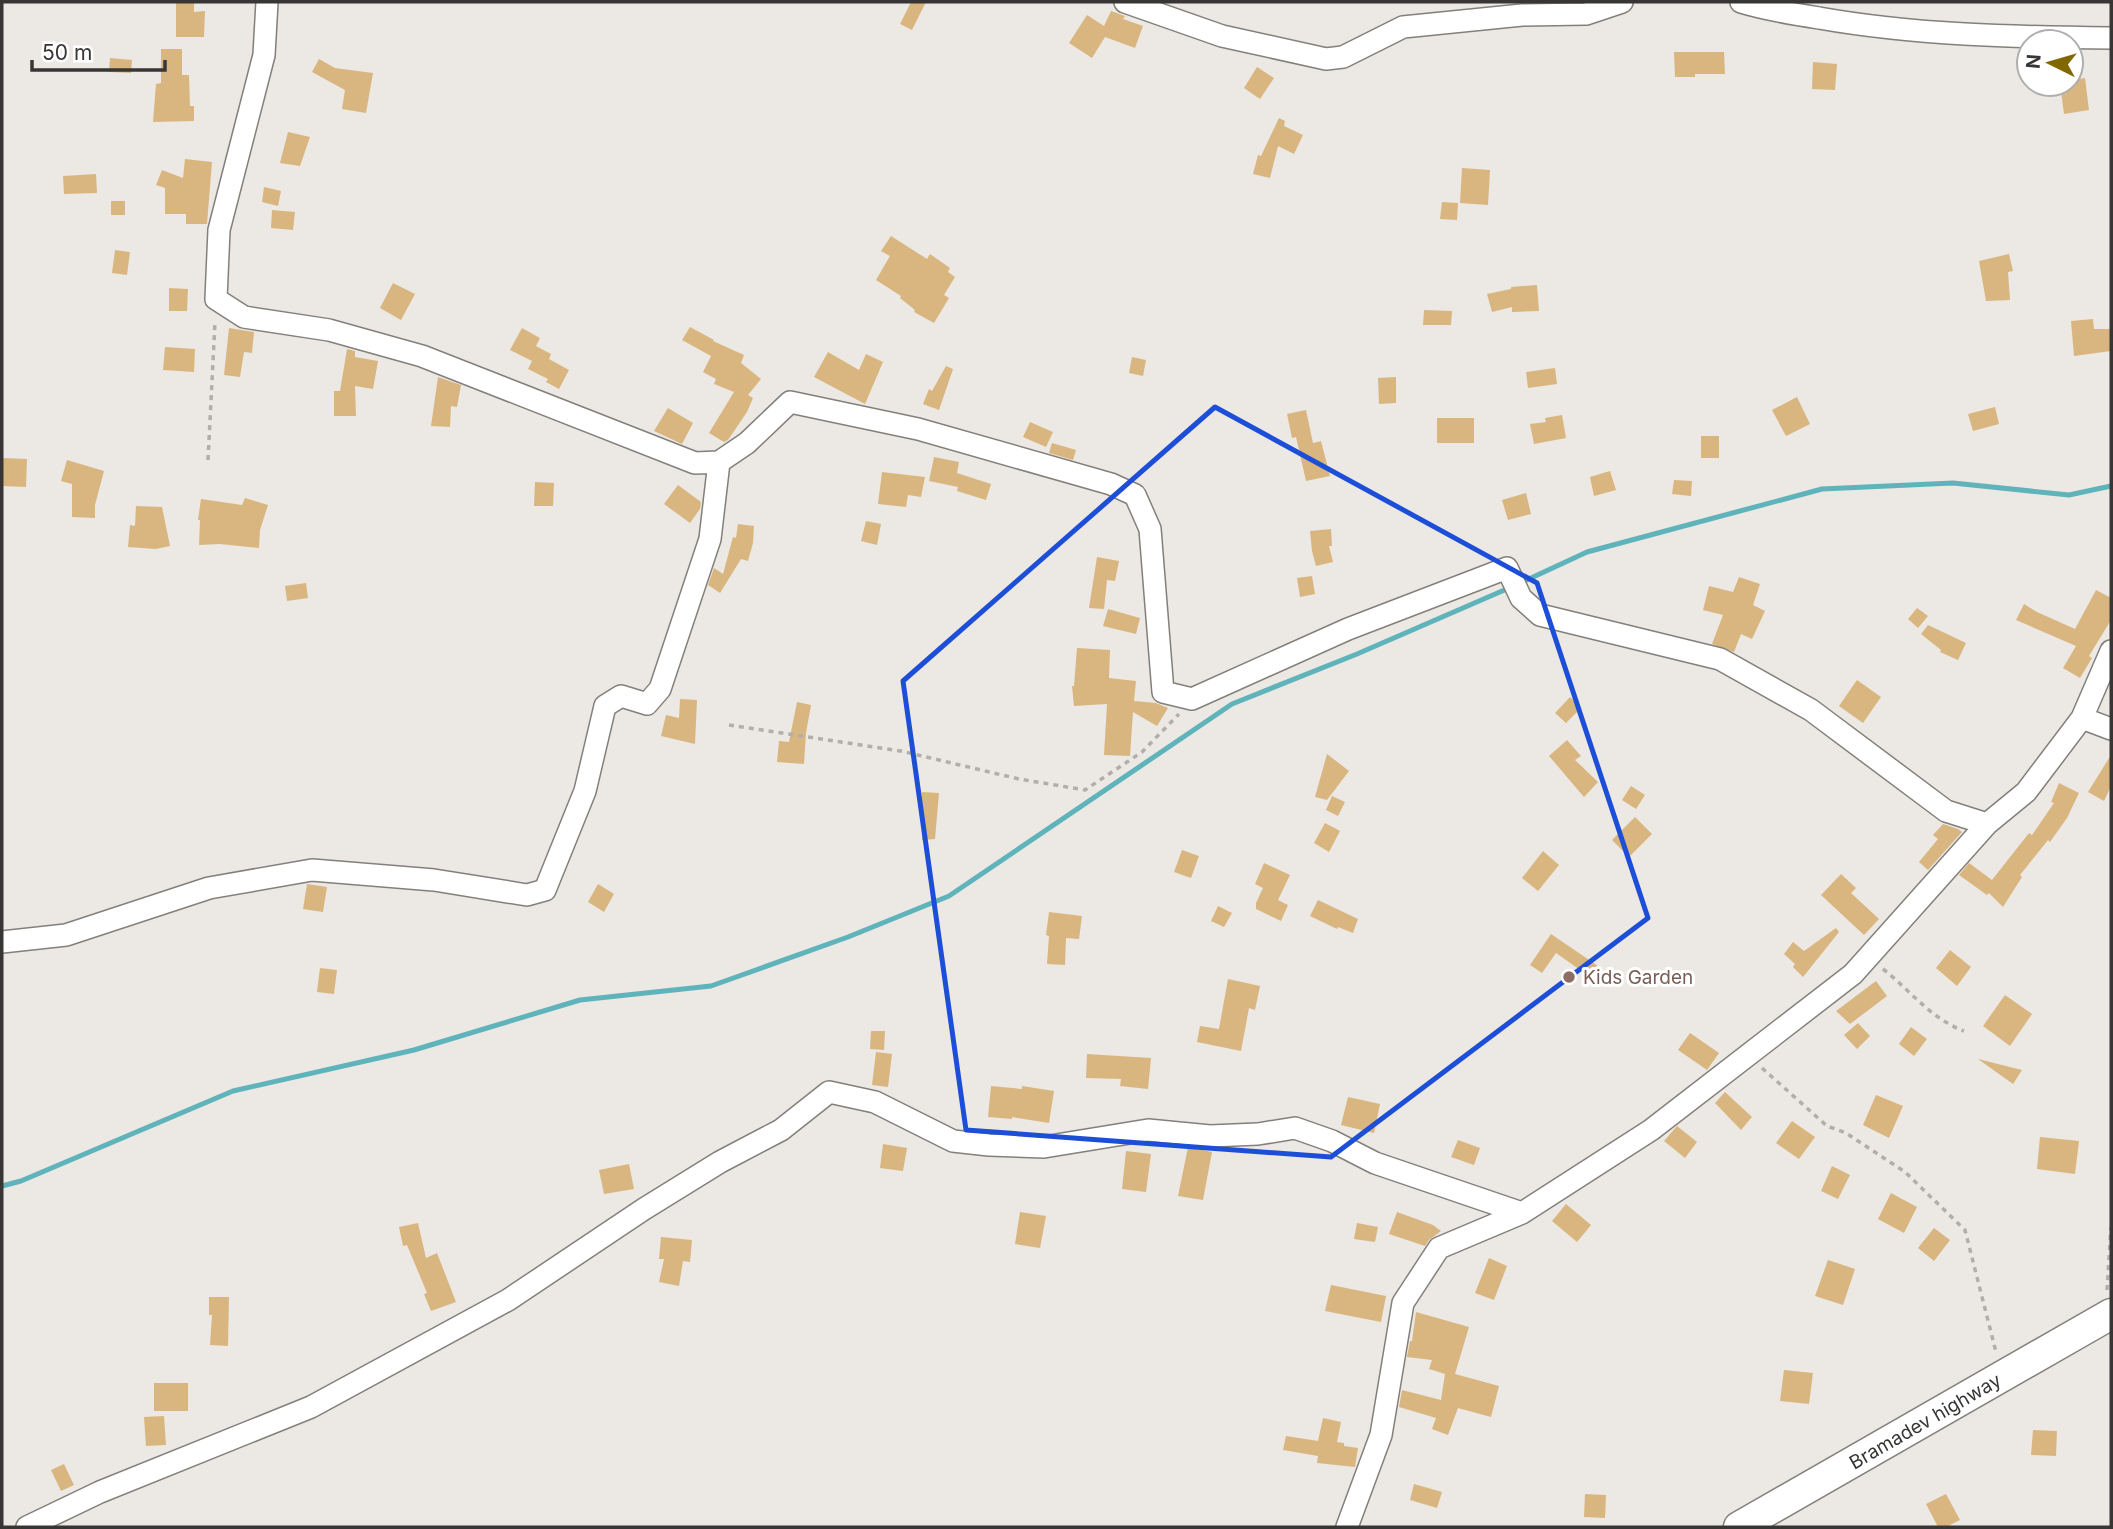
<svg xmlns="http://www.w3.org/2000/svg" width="2113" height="1529" font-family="Inter,sans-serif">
  <rect width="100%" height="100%" fill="#ece8e3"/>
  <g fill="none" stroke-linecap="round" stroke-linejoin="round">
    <path stroke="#5fb3bb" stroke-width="5" d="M1518,584L1587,552L1822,489L1953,483L2069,495L2111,486
      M2,1186L21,1181L233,1091L414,1050L580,1000L711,986L848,937L949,896L1232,704L1357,654L1509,588"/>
  </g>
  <path fill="#d9b67f" d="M176,2H194V12L205,11L204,37H176Z
    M911,2H926L912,30L900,24Z
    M1111,11L1125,16L1123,19L1143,26L1135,48L1105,37L1092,58L1069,43L1087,15L1104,26Z
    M161,49H182V75H189L190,106H194V121L153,122L156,84L161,83Z
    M1674,52H1724L1725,74H1695V77H1675Z
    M110,58L132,60L131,73L109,72Z
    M319,59L335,68L373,73L366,113L342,109L345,90L312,72Z
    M1813,62L1837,64L1835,90L1812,89Z
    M1257,67L1274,78L1260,99L1244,88Z
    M2085,78L2089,110L2064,114L2060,84H2071V80Z
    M1279,118L1285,121L1284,126L1303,135L1294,154L1278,146L1270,178L1253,174L1258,155L1261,156Z
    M288,132L310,137L300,166L280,163Z
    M185,159L212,162L207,224H186V214H165V188L156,185L162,170L183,178Z
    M1462,168L1490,170L1488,205L1460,203Z
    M96,174L97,193L64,194L63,176Z
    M264,187L281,191L278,206L262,202Z
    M111,201H125V215H111Z
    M1442,202L1458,203L1457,220L1440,219Z
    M272,210L295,212L293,230L271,228Z
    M891,236L927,259L930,254L950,268L948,272L955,277L944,295L949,298L934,323L914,312L915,310L900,298L901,296L876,280L890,256L881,251Z
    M115,250L130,252L127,275L112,273Z
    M2009,254L2013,271L2008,272L2010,300L1986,301L1979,261Z
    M393,283L415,294L401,320L380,308Z
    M1537,285L1539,311L1512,312V307L1492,312L1487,294L1511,289V287Z
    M169,288L188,289L187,311H169Z
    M1424,310L1452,311L1451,325H1423Z
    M2093,319L2094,329H2111V351L2074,356L2071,321Z
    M690,327L714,340L713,341L744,355L741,363L761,379L748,395L753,398L747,412L728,440L724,442L709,433L734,392L714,384L716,379L703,372L711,356L682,340Z
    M229,328L254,332L252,353L244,352L240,377L224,375Z
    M522,328L540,338L536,346L551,354L549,359L569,370L559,389L546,382L548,379L528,369L532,361L510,350Z
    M165,347L195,349L194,372L163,370Z
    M347,349L355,351V357L378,361L373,389L355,386L356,416H334V391H340Z
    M828,352L859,370L866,354L883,362L865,404L814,377Z
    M1132,357L1146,360L1143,376L1129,373Z
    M946,366L953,369L939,410L923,404L929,389L932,391Z
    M1555,368L1557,384L1528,388L1526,372Z
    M438,377L461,385L457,407L451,406L450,427L431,426Z
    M1396,377V403L1379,404L1378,378Z
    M1797,397L1810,424L1786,436L1772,410Z
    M1995,407L1999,424L1973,431L1968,414Z
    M668,408L693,423L682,444L654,431Z
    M1306,410L1313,443L1321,441L1330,476L1306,481L1296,437L1292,438L1287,414Z
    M1562,415L1566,438L1534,444L1530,424L1546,422L1545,418Z
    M1437,418H1474V443H1437Z
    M1030,422L1053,432L1046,447L1023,437Z
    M1701,436H1719V458H1701Z
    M1052,443L1076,450L1073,460L1049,453Z
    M934,457L959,462L957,473L991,484L986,500L957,491L958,487L929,481Z
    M2,458L27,459L26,487L2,486Z
    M67,460L104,471L95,505V518L72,517V484L61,481Z
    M1610,471L1616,490L1594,496L1590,477Z
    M882,472L925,477L921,497L908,495L906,507L878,504Z
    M1674,480L1692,481L1691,496L1672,494Z
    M535,482L554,483L553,506H534Z
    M678,485L701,502L700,509L690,523L664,504Z
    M1526,493L1531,514L1508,520L1502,500Z
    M245,498L268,505L260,530L259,548L220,544L199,545L200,520H198L201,499L242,505Z
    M136,506L162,507L170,546L156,549L128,547L130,525L135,526Z
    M866,521L881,524L877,545L861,541Z
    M738,524L754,526L753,543L748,561L741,559L720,593L708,585L714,568L723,574L733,537L736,538Z
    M1331,529L1332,546H1329L1333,562L1316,566L1312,551L1310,531Z
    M1097,557L1119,561L1115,581L1107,580L1104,609L1089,608Z
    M1312,576L1315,594L1300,597L1297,578Z
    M1739,577L1760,584L1753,605L1765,611L1752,639L1741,634L1734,652L1712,644L1723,615L1703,610L1709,586L1733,592Z
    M306,583L308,598L287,601L285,586Z
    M2096,590L2111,598V620L2089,656L2092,658L2080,678L2063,668L2076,646L2016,620L2024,604L2037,612L2075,629Z
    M1917,608L1928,616L1918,628L1908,619Z
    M1108,609L1140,618L1136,634L1103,626Z
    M1928,625L1966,643L1958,660L1940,652L1941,650L1921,634Z
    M1077,648L1110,650L1109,678L1136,681L1134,701L1156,703L1168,708L1157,726L1133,712L1130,756L1104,755L1107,704L1074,706L1072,686H1074Z
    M1857,680L1881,697L1863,723L1839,706Z
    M1570,697L1581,708L1566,723L1555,713Z
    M680,699L697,700L695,744L661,736L666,715L679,718Z
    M797,702L811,705L806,733L804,764L777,762L779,741L789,742Z
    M1567,740L1581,756L1575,760L1598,782L1584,797L1549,756Z
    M1327,754L1349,771L1327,800L1315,797Z
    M2111,755V786L2104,801L2088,792Z
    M2059,783L2079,793L2067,818L2050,842L2048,840L2020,875L2022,877L2003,907L1989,893L1987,895L1959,875L1969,863L1992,880L2029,833L2032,835L2054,803L2051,802Z
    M1631,786L1645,795L1636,809L1622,800Z
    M922,792L939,793L935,839L922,840V816H920Z
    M1332,796L1345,802L1338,816L1326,810Z
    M1635,817L1652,834L1629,857L1612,840Z
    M1325,823L1340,831L1329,852L1314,843Z
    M1943,824L1958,829L1962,832L1928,870L1919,862L1938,839L1933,835Z
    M1182,850L1199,856L1191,878L1174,872Z
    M1543,851L1559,865L1538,891L1522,878Z
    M1264,863L1290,875L1278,900L1288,905L1281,921L1256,909V903L1263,888L1255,884Z
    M1841,874L1856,888L1851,893L1879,919L1864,935L1821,895Z
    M307,884L327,887L323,912L303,909Z
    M598,884L614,894L604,912L588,902Z
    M1318,900L1358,919L1353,933L1338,927L1337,929L1310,916Z
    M1218,906L1232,913L1224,927L1211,921Z
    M1049,912L1082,916L1079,939L1066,938L1065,965L1047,964L1049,936L1046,935Z
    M1836,928L1839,932L1803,977L1793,967L1795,964L1784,954L1793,942L1804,951Z
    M1551,934L1598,966L1590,977L1556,953L1542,973L1530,965Z
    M1950,950L1971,967L1957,986L1936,968Z
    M320,968L337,970L334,994L317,992Z
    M1228,979L1260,986L1255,1010L1249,1008L1241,1051L1197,1042L1200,1026L1219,1029Z
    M1876,981L1887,996L1850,1024L1836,1011Z
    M2005,995L2032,1014L2010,1046L1983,1026Z
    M1858,1023L1870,1036L1857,1049L1844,1035Z
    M1911,1027L1927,1039L1914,1056L1899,1044Z
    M871,1031H885L884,1050L870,1049Z
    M1690,1033L1719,1053L1707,1070L1678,1050Z
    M876,1052L892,1054L888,1087L872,1085Z
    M1087,1054L1151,1058L1148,1089L1120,1086L1121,1079L1086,1078Z
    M1978,1059L2022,1070L2013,1084Z
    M991,1086L1022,1089V1086L1054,1091L1049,1123L1012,1117V1119L988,1117Z
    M1725,1092L1752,1117L1741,1130L1715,1103Z
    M1876,1095L1903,1106L1889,1138L1863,1125Z
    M1348,1097L1380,1104L1374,1133L1341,1125Z
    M1792,1121L1815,1137L1799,1159L1776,1143Z
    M1677,1126L1697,1142L1685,1158L1664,1141Z
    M2040,1137L2079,1141L2075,1174L2037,1169Z
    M1458,1140L1480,1148L1474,1165L1451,1157Z
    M883,1144L907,1148L903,1171L880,1168Z
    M1188,1147L1212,1152L1203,1200L1178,1196Z
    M1126,1151L1151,1154L1146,1192L1122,1189Z
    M629,1164L634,1189L604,1194L599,1170Z
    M1832,1166L1850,1175L1838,1199L1821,1191Z
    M1891,1193L1917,1207L1904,1233L1878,1219Z
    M1566,1204L1591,1225L1577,1242L1552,1221Z
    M1020,1212L1046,1216L1040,1248L1015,1244Z
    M1397,1212L1433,1225L1441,1231L1429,1240L1425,1246L1389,1234Z
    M418,1223L426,1258L437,1253L456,1302L431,1311L424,1294L427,1293L407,1245L403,1246L399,1227Z
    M1357,1223L1378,1227L1375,1242L1354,1239Z
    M1934,1228L1950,1240L1934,1261L1918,1248Z
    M661,1237L692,1240L690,1262L683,1261L679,1286L659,1282L664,1259H659Z
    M1489,1258L1507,1266L1494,1300L1475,1293Z
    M1828,1260L1855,1269L1843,1305L1815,1296Z
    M1331,1285L1386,1296L1381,1322L1325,1311Z
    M209,1297H229L228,1346L210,1345L212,1315H209Z
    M1416,1312L1469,1327L1455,1374L1499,1386L1491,1417L1458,1408L1448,1435L1432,1429L1436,1418L1399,1407L1402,1390L1441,1400L1445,1374L1429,1369L1432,1360L1407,1357L1410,1341H1412Z
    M1784,1370L1813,1373L1809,1404L1780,1401Z
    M154,1383H188V1411H154Z
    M164,1416L166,1445L146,1446L144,1417Z
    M1323,1418L1341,1422L1337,1442L1344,1443V1446L1358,1448L1355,1467L1317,1463L1318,1456L1283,1450L1286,1436L1318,1441Z
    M2033,1430L2057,1431L2056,1456L2031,1455Z
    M64,1464L74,1485L61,1491L51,1470Z
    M1414,1484L1442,1492L1437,1508L1410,1500Z
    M1585,1494L1606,1495L1605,1518L1584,1517Z
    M1946,1494L1960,1520L1946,1527H1938L1926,1504Z"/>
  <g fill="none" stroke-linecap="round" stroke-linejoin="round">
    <g stroke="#83807b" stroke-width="24">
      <path id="street" d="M267,2L264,55L219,230L216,299L244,317L329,330L422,356L695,463L719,462L747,443L790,402L918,429L1111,484L1135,495L1150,529L1163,692L1192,699L1348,629L1507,568L1521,598L1540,615L1720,659L1811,710L1946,811L1987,824L2026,792L2082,718L2111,729
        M1125,2L1222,36L1326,59L1343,57L1403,27L1522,15L1586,14L1622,2
        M1741,2C1767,10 1793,14 1819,18C1915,35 2014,37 2111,38
        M2082,718L2111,651
        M2,942L66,935L209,888L312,870L434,880L527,895L545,890L585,791L605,706L621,696L647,704L660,689L710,539L719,462
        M27,1527L100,1492L311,1407L508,1300L644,1209L720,1162L781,1130L829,1092L875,1102L953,1141L989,1145L1044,1147L1148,1130L1210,1136L1258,1134L1295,1128L1332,1141L1375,1163L1522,1213
        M1347,1527L1381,1435L1403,1303L1439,1248L1522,1213L1651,1130L1853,974L1987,824"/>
    </g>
    <g stroke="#83807b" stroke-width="33">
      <path id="secondary" d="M1739,1527L2111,1314"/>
    </g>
    <path stroke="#b2afab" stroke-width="3.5" stroke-dasharray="5 5" stroke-linecap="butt" d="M208,460L215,322
      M729,725L901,751L1019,779L1085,790L1142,752L1179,714
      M1883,969C1910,990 1931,1019 1964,1031
      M1762,1068L1827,1126L1846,1133L1905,1172L1965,1230L1996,1352
      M2107,1290L2111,1227"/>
    <use href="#street" stroke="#fff" stroke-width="21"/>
    <use href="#secondary" stroke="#fff" stroke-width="30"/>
  </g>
  <path fill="none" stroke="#1d4ed8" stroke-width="5" stroke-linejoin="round" d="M1215,407L1537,583L1648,918L1331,1157L966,1130L903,681Z"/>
  <circle fill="#8d6e63" stroke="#fff" stroke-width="2.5" cx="1569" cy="977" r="7"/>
  <g text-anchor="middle" stroke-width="6" stroke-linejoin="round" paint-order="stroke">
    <g font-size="19" fill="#785e54" stroke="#fff" text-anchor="start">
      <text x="1583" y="984">Kids Garden</text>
    </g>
    <g font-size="19" fill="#373634" stroke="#fff">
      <text transform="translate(1925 1421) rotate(-30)" y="7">Bramadev highway</text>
    </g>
  </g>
  <rect width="2113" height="1529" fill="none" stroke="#373634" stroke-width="7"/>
  <g transform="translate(2050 63) rotate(275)"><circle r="33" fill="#ffffff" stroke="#afafae" stroke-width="2"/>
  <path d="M0-5L12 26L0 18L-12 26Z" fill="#816700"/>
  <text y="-10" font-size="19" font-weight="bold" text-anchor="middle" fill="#373634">N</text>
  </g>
  <path d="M32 60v10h133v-10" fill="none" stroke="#373634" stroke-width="3.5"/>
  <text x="42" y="60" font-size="21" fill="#373634" stroke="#ffffff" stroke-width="5" paint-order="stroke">50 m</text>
</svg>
